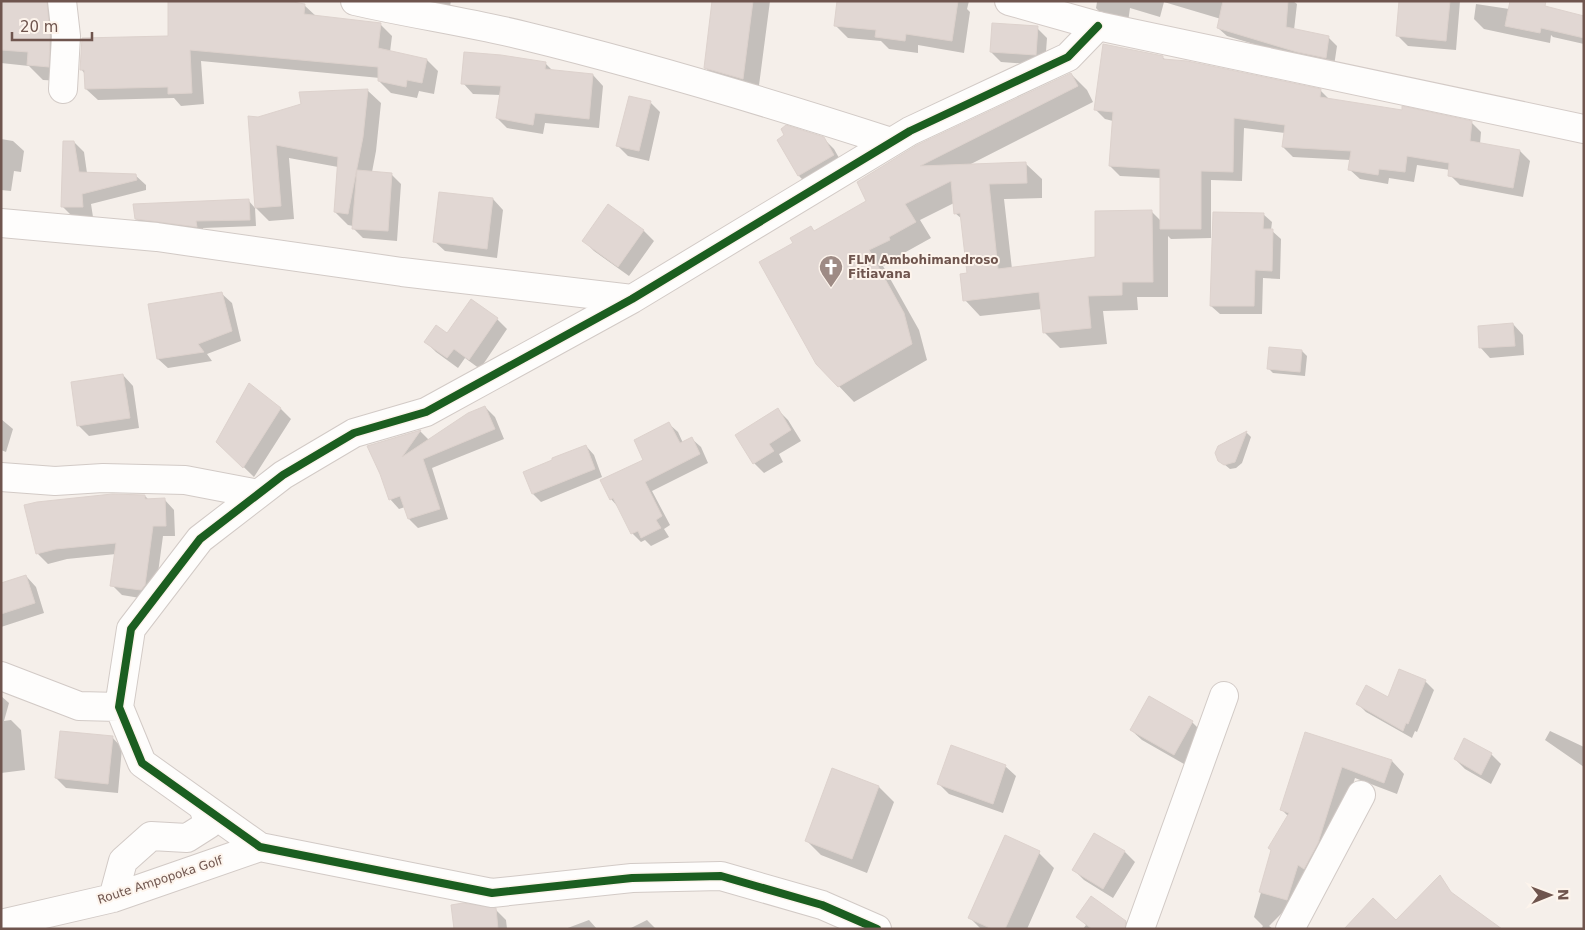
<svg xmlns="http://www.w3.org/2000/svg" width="1585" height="930" font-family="'DejaVu Sans',sans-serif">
  <rect width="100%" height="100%" fill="#f5efea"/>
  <path fill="#0003" d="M1,1H53L63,81L43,80L29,66L1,63Z
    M412,1H451L449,11Z
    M714,1H770L758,93L720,83L705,67Z
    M838,1H969L967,9L970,12L964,53L918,45V53L889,49L881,41L848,38L835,25Z
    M1095,1H1293L1297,4L1294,30L1328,37L1337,46L1334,66L1307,60L1227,36L1218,28L1221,19L1164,2L1160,17L1130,8L1128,22L1104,17L1096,8L1097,2Z
    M1401,1H1460L1456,50L1408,46L1398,36Z
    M1476,4L1584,20V44L1553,37L1551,35L1550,43L1484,29L1474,19Z
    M304,5L317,17L381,25L392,36L390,52L427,60L438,71L434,94L419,91L417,98L391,93L379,81L380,78L201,61L204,104L181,106L174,98L98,100L86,89L85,74L81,69L169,37Z
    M1037,28L1047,38L1045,65L1001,62L991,52Z
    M1162,57L1166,60L1320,90L1330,100L1471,122L1481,132L1480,144L1520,151L1530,161L1523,197L1460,185L1450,175V170L1417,165L1414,182L1389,178L1388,184L1360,179L1349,169L1351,160L1293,157L1283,147L1285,133L1244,128L1242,181L1211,180V238L1171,239L1168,236V297H1137L1138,310L1103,311L1107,344L1060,348L1044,332L1042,309L980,316L965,300L969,274L962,219L955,213L954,203L920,220L931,238L904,253L905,256L883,266L919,330L927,360L854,402L817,363L815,232L868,201L858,182L1071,74L1087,90L1093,102L967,166L1026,164L1042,179V198L1004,199L1012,269L1096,258L1152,212L1161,221V178L1120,176L1110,166L1113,121L1105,119L1095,109Z
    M545,63L554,72L593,75L603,86L599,128L545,123L543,134L507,128L497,118L501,95L473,94L463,83Z
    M367,90L381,103L376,151L372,172L391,174L401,184L397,241L363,238L353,228V226L348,225L335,212L338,167L289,158L294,219L269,221L256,208L258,119Z
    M650,102L660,112L649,161L628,156L617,145Z
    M786,135L823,138L834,149L843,165L809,186L799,176L779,140Z
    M1,139L13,141L24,151L21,172L14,171L11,191L1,190Z
    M74,142L84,152L87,173L135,175L146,185V190L91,204L93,217L72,216L62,206Z
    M493,199L503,210L497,258L445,251L434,241Z
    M248,200L255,208L256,226L203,228V233L144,226L136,219Z
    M608,206L644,231L654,241L629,276L594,251L584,241Z
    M1263,214L1272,222L1271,230L1281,239L1280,279L1263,278L1262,314H1220L1211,306Z
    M222,294L232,303L241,341L207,354L212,361L168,368L158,359Z
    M471,301L497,319L507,329L480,369L465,358L458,368L436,352L426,342L447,335Z
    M1513,324L1523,335L1524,355L1490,358L1480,347Z
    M1302,351L1307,356L1305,376L1273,373L1268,368Z
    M123,375L133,386L139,428L89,436L78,425Z
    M249,385L281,409L291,419L254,477L218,442Z
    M485,407L495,417L504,439L432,468L448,519L418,528L409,519L405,507L399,509L390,499L381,474L369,446L420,431L429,440Z
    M778,410L788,420L801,441L779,454L783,462L764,473L754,463Z
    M1,419L13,429L6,452L1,450Z
    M669,424L678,432L683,443L692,439L701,447L708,463L652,491L670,525L664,529L669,537L651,546L645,540L641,542L632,533L619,508L611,499L645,460Z
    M1246,432L1251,437L1242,463L1236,468L1230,469L1219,460Z
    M586,446L594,455L602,477L541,502L533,494L525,473Z
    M145,496L149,500L164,499L174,510L175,536H163L155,595L152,600L122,595L112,585L116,554L67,559L48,564L38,554L25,506Z
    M26,576L36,587L44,613L1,627V584Z
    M1425,681L1434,690L1417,732L1415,731L1412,738L1366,712L1357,703L1388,699Z
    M1,696L9,703L4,721L11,720L21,730L25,770L1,773Z
    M1192,722L1202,732L1184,764L1142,740L1131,730Z
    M1550,731L1584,747V767L1545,740Z
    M1306,734L1392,761L1404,774L1397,794L1355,778L1330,856L1295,900L1269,926L1273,929H1261L1263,926L1254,917L1273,850L1288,816L1282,810Z
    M112,737L122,748L118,793L66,788L56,778Z
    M1491,754L1501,764L1491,784L1465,769L1455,759Z
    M1005,766L1016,776L1003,813L949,794L939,784Z
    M833,769L879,787L894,802L867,873L821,855L806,840Z
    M1095,834L1125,852L1135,862L1113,898L1084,880L1074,870Z
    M1006,837L1039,853L1054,868L1027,929H981L969,917Z
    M495,909L506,920L507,929H455Z
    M1078,917L1126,922L1132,929H1083L1086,925Z
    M589,920L597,929H565Z
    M647,920L656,929H629Z"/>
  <path fill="#e1d7d3" stroke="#ddd2cd" d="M1,1H47L50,36L49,67L27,65L28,52L1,50Z
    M168,1H286L305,4L304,14L381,23L378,48L427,59L422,83L407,80L406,87L378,81V67L190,50L192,93L168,94V87L85,89L84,70H80L82,38L168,36Z
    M712,1H753L743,79L704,68Z
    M837,1H958L952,41L906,34L905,41L875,37L876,30L834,26Z
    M1223,1H1288L1286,27L1329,36L1326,58L1297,52L1217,28Z
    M1399,1H1450L1446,41L1396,36Z
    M1510,1H1546L1545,6L1584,16V38L1541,28L1540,33L1505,26Z
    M992,23L1038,26L1036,55L990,52Z
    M1103,44L1163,56V59L1187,61L1321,89L1320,97L1402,110V106L1472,121L1470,141L1520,150L1513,188L1448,176L1449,163L1407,156L1405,172L1379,169L1378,175L1348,170L1351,151L1282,147L1285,125L1234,118L1233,172L1201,171V229H1160V169L1109,166L1113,112L1094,110Z
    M464,52L501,55L546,62L545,69L593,74L589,119L535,113L533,125L496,118L501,86L461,84Z
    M1071,73L1078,86L920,166L1026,162L1027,183L989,184L998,269L1095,257V211L1152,210L1153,282H1122V295L1088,296L1091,328L1043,333L1039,292L963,301L960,274L967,273L960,213L954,214L951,181L905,204L916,222L889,237L890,240L869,250L904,313L912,344L838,387L816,364L759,262L793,243L790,238L811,226L814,231L866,201L857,182L917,145Z
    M368,89L363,137L348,214L334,212L338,157L276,145L281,206L255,208L248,116L258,117L301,104L299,92Z
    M629,96L651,101L639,151L616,146Z
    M786,125L824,137L834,155L798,176L777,140L784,135L781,129Z
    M63,141H74L79,172L136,174L137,180L82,194L83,207H61Z
    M357,170L392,173L388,231L352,229Z
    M439,192L493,198L487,249L433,242Z
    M249,199L250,220L196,221L197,227L135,219L133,204Z
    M608,204L644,230L618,267L582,241Z
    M1213,212L1264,213L1263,229H1273L1272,271L1255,270L1254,306H1210Z
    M222,292L232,331L198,344L204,352L157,359L148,304Z
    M471,299L498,318L469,360L454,349L447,358L424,342L436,325L447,333Z
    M1513,323L1515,346L1479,348L1478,326Z
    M1269,347L1302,350L1300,372L1267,369Z
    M123,374L130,418L77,426L71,382Z
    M249,383L281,408L243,468L216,442Z
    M485,406L495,429L423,459L440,509L408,519L400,496L389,500L380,474L367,446L421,430L402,457L468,413Z
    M778,408L791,430L769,444L774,451L753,464L735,435Z
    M669,422L680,443L692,437L700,454L645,482L662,516L656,520L661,528L641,538L638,531L631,534L613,498L610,500L600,480L643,460L634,440Z
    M1247,431L1235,462L1224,465L1218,461L1215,453L1218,446Z
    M586,445L595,469L532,494L523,472L552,460V458Z
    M112,494L145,495V499L165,498L166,526H153L145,585L141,590L110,586L116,543L56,549L36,554L24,505L37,502Z
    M26,575L35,603L1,614V583Z
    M1399,669L1426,680L1408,724L1406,723L1403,731L1356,704L1366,685L1388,697Z
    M1149,696L1193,721L1174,755L1130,730Z
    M60,731L113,736L108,784L55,778Z
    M1305,732L1392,760L1384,783L1342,767L1318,843L1304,869L1298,865L1287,900L1259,892L1271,850L1268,848L1289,813L1280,810Z
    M1464,738L1492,753L1481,775L1454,759Z
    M951,745L1006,765L993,804L937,784Z
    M832,768L879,786L852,859L805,841Z
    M1094,833L1125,851L1103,889L1072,870Z
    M1005,835L1040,851L1005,929H992L968,918Z
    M1440,875L1451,892L1502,929H1344L1373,898L1396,920Z
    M1091,896L1126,921L1125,929H1092L1076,917Z
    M463,903L496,908L498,929H454L451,905Z"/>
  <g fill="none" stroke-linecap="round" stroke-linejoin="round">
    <g stroke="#d2cac6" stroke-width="30">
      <path id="street" d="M62,1L66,36L63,89
        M355,1C411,14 469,22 525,36C648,66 770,103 891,142
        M1,223L157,237L402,272L632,299
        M1,477L55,481L103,478L185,480L258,494
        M1,676L79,706L119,707
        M113,898L123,861L151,836L187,838L209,824L203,807
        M1,924L113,898L260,847
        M877,929L822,905L721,876L632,878L492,893L260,847L142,763L119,707L131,629L200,539L283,475L354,433L426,412L632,299L910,131L1068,57L1098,26
        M1140,929L1224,696
        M1290,929L1361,795"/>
    </g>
    <g stroke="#d4cbc7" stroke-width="30">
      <path id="secondary" d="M1009,1L1098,26L1584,129"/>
    </g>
    <use href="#street" stroke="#fefdfc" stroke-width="28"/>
    <use href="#secondary" stroke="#fefdfc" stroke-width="28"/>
    <g stroke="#fdf4ec" stroke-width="11">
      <path id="cycleway" d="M877,929L822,905L721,876L632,878L492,893L260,847L142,763L119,707L131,629L200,539L283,475L354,433L426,412L632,299L910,131L1068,57L1098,26"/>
    </g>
    <use href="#cycleway" stroke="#1b5e20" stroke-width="8"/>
  </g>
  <defs>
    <g id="church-pin" transform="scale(1.25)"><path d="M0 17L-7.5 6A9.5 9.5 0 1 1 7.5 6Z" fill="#9e8b85" stroke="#fdf4ec"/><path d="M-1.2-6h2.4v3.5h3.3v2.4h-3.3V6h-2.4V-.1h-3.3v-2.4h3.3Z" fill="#fff"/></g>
  </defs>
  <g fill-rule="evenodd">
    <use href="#church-pin" x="831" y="267"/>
  </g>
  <g text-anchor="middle" stroke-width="4" stroke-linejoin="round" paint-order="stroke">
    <g font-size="12" font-weight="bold" fill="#6f554e" stroke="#fdf4ec" text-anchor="start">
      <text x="848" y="264">FLM Ambohimandroso<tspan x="848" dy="14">Fitiavana</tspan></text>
    </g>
    <g font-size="12" fill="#6f554e" stroke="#fdf4ec">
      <text transform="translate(160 880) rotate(-18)" y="4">Route Ampopoka Golf</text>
    </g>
  </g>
  <rect width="1585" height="930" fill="none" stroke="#6f554e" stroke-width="5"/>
  <g transform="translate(1550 895) rotate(89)" stroke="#fdf4ec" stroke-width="4" paint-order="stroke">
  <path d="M0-4L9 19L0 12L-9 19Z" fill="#6f554e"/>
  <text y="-8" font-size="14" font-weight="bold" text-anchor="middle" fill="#6f554e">N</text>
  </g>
  <path d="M12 32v8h80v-8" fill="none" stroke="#6f554e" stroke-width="2.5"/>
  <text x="20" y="32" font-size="15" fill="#6f554e" stroke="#fdf4ec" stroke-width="4" paint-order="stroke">20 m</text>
</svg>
